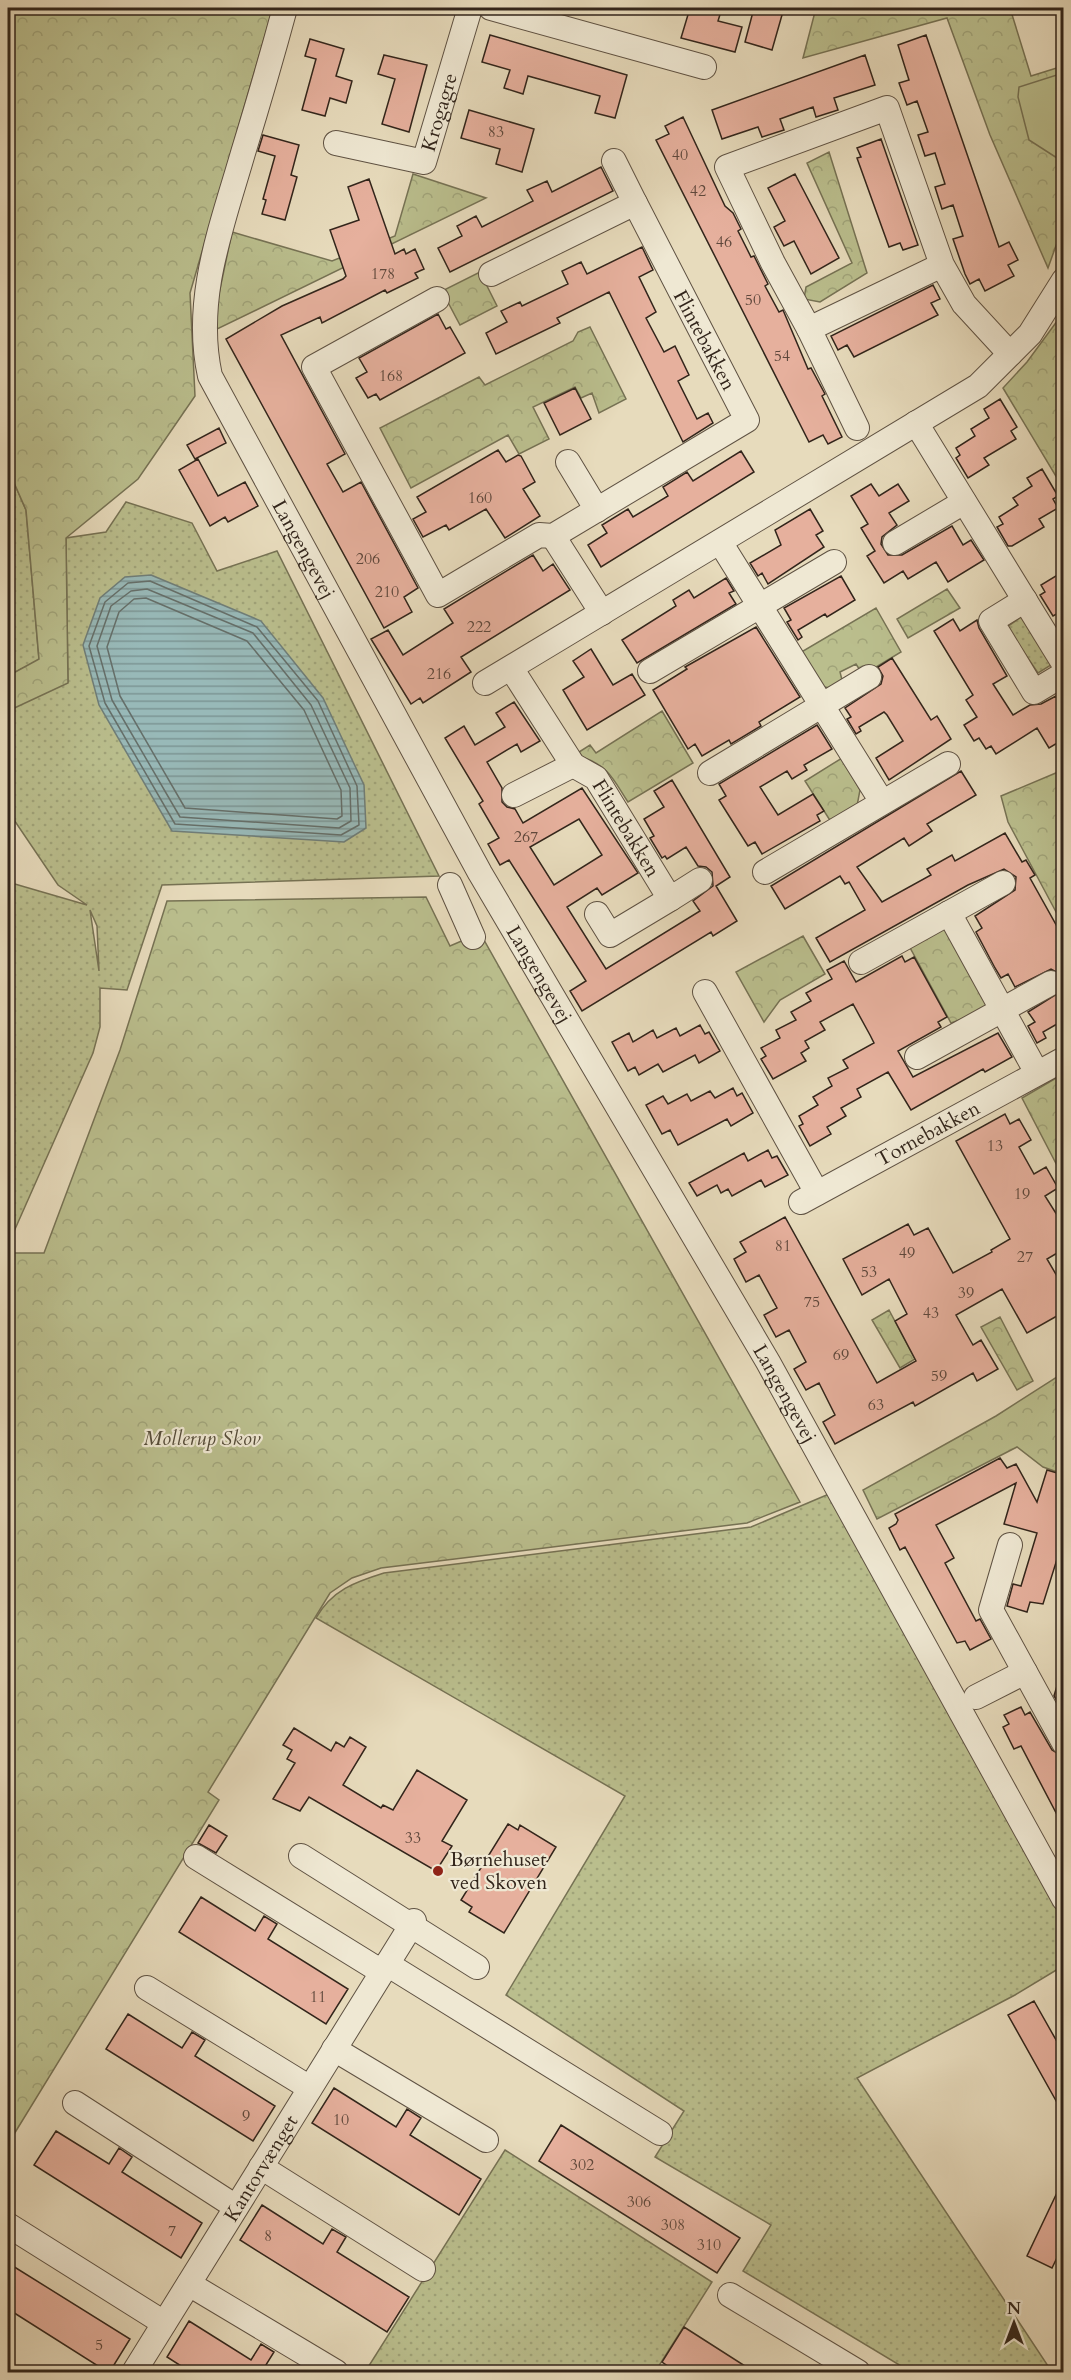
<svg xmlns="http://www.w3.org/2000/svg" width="1071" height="2380" font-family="Cardo,serif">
  <defs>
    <pattern id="grass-dots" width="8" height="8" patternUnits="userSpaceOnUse" patternTransform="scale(1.5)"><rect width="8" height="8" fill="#babe8d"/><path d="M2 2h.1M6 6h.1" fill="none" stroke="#a0a379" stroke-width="1.8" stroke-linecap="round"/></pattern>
    <pattern id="forest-crowns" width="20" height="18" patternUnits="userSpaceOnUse" patternTransform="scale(1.5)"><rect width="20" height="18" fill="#babe8d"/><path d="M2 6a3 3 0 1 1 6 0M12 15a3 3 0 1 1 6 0" fill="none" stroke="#a0a379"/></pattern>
    <pattern id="water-rules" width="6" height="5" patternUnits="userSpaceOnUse" patternTransform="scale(1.5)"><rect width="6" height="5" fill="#98b9b8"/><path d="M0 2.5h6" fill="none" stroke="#7d9695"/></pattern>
  </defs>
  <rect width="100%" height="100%" fill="#e7dbbc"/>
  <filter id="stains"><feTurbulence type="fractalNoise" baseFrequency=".00333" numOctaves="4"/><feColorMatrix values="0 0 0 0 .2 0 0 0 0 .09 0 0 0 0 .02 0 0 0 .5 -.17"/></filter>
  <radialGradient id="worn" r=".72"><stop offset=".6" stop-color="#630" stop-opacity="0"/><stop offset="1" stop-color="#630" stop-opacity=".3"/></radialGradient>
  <path fill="url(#grass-dots)" stroke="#767254" stroke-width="1.5" fill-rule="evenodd" d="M8,469L26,510L39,660L8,676Z
    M126,502L192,523L217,571L277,551L439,876L162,885L127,990L100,988V1027L93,1053L8,1245V882L87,905L58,885L8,811V712L11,708L68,682L66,538L106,532ZM90,910L97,926L99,971Z
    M1024,615L1051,665L1038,673L1007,627Z
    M829,1494L1063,1919V1966L1015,1995L857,2078L1052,2372H911L743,2271L771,2225L655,2157L684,2111L506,1995L625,1796L316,1618C332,1590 355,1582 384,1573L751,1527Z
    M505,2150L712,2282L655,2372H365Z"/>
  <path fill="url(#forest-crowns)" stroke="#767254" stroke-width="1.5" d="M8,8H273L190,293L195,396L138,479L66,538L68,683L8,711V676L39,659L26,510L8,469Z
    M816,8C840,8 863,15 886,8H1010L1031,76L1063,66V226L1048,268L990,135L947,18L803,58Z
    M829,152L867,273L820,302L804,299L806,287L852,263L807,163Z
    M413,174L486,198L211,332L232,232L332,261L395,236Z
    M480,272L497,306L460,325L442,291Z
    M1063,313L1064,488H1063L1003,388L1027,362Z
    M590,327L626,399L599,413L592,393L581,398L575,387L533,407L549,439L519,454L508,435L411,488L380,428L479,377L485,385L573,341L578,332Z
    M947,589L960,608L908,638L897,619Z
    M876,608L901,652L863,675L856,664L840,672L842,680L831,688L817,686L798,654Z
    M662,711L693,763L628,802C613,779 609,766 582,757L579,752L590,745L596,753Z
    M842,758L860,790L857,806L831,822L805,781Z
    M1063,770V925L1008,822L1001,796Z
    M426,897L450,946L480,933L800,1502L747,1523L381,1568L352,1578L330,1593L208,1792L219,1800L8,2144V1253H44L120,1050L167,901Z
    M935,927L950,930L989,998L985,1012L964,1025L959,1020L951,1023L908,944Z
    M803,936L825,974L780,1000L764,1022L736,972Z
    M1063,1074V1177L1022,1098Z
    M889,1310L915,1359L900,1368L872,1320Z
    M1000,1317L1033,1381L1017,1390L981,1327Z
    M1063,1373V1474L1043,1467L1017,1447L877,1519L863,1490L996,1416Z"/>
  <path fill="#babe8d" stroke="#767254" stroke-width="1.5" d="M1063,73V153L1057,158L1029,140L1018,97L1019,87Z"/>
  <path fill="url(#water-rules)" stroke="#6f7e79" stroke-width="1.5" d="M151,575L261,621L323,698L364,785L366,828L344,842L172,831L99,705L83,645L100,598L125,577Z"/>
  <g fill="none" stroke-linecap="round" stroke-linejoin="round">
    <path stroke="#656f6a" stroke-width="1.5" d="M150,581L257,627L318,701L357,786L359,825L341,835L175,824L105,703L89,646L105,602L128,583Z
      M147,589L253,633L311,705L350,788L351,821L339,828L180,817L112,700L97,646L111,606L131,591Z
      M146,598L247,641L304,710L341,790L342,816L337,819L185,808L120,696L107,647L119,612L134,599Z"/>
  </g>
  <path fill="#e6b09d" stroke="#32251b" stroke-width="1.5" fill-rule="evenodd" d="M690,8H722L718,21L742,27L735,52L681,38Z
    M754,8H784L772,50L745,42Z
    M490,35L627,75L615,118L595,113L600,96L528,76L523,94L504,88L510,70L482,62Z
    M926,35L999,247L1009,242L1018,260L1008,265L1014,276L985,291L979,279L970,284L965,274L953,239L963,236L953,205L942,209L935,187L945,184L935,153L925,156L918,135L928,132L917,101L907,105L899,83L909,80L898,45Z
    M310,39L344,49L336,76L352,81L346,103L330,98L325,116L302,110L316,59L305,56Z
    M384,55L427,65L409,132L382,124L395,79L378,74Z
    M865,55L875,85L834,98L838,110L816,117L813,107L780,119L784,130L762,137L758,127L722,139L712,110Z
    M469,110L534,129L522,172L496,164L500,149L461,138Z
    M683,117L725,206L733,213L741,229L738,231L751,257L754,256L768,284L765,286L779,312L783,310L808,369L811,368L825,394L822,396L842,437L828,444L823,435L809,442L656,140L669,134L665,126Z
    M263,135L299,145L291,175L297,177L285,220L262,214L266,200L263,199L275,156L258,151Z
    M881,139L918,245L903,250L900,243L889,247L857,158L861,157L857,148Z
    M601,167L613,191L450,272L438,248L462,236L457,226L476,216L482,227L533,201L527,190L547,181L552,192Z
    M795,174L839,258L811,274L794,241L784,246L774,227L785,221L768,188Z
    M369,179L395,254L404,249L406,254L415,249L424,269L415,273L418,278L387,293L385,290L322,323L320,317L281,335L345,454L327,464L343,492L361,482L418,588L404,597L412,612L384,628L226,339L282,306L343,279L346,276L330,230L359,220L348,187Z
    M642,247L653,270L639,277L656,312L646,318L664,352L675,346L689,375L678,381L697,419L708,413L713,423L683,442L609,292L557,318L560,323L496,354L486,333L507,322L501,311L520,302L522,306L568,284L562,271L581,262L587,274Z
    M933,285L940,299L931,303L938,315L854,357L847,345L838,350L831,336Z
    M438,314L446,329L450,327L465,353L380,400L376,394L368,398L356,378L367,372L359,358Z
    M575,388L591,419L560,435L544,403Z
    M1000,399L1017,427L1011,431L1016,439L984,458L989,465L968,478L956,458L960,455L956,448L975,436L971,429L989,418L984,409Z
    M219,428L226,443L195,459L187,445Z
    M498,450L506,462L518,455L521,456L535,482L523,489L540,516L505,538L486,509L449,530L446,525L423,537L413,519L426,512L417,497Z
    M741,451L754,472L601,567L588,545L607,533L602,525L628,509L633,517L668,496L663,487L687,472L693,481Z
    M198,459L218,496L245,482L258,506L228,522L225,517L210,526L179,470Z
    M1042,469L1058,496L1053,499L1058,508L1039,519L1044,527L1012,546H1008L997,527L1003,524L999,517L1018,505L1013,498L1032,486L1027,478Z
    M871,484L879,496L898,484L909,501L889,513L897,525L882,537L881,544L888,555H902L952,526L963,545L971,540L984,560L948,582L936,562L908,579L903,571L884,583L867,556L875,551L861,528L868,524L851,496Z
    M810,509L823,531L816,535L824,547L768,584L762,573L758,576L750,563L781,545L775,530Z
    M533,555L543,571L553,564L570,590L461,657L471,672L423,703L420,698L411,704L371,639L388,630L403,655L453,623L444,609Z
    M1064,571V610L1053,616L1040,595L1045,592L1041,585Z
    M841,576L855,600L827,617L825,614L798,630L802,637L798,640L787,622L791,620L784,608Z
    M726,578L734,591L729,593L736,604L637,663L622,640L676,606L673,600L689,590L694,598Z
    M953,619L960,631L977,620L979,628L1007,676L993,684L1013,715L1030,705L1041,704L1056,696L1064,708V739L1049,748L1037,728L996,754L991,746L986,749L979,738L974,741L964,725L977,717L966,700L973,695L934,631Z
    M756,627L800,697L759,722L761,726L731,744L729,740L702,756L695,744L688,749L653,690L687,669L685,667Z
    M591,649L613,685L632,674L645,695L587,730L563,690L584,677L573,661Z
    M892,658L931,720L937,716L951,739L889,780L876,758L903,741L887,715L884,712L859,727L861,731L856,734L847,719L851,717L845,708L881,684L883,676L878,667Z
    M514,702L540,741L521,752L517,744L487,762L502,788V802L507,807L515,809L523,823L582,788L638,873L602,895L597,888L567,907L606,969L700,911L693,901L713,886L712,872L706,867L698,866L686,847L667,859L665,856L662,858L650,838L654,836L644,819L664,807L654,791L672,780L730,877L716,886L737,921L713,936L711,932L582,1011L570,991L586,981L509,860L500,865L488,844L499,838L479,804L483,801L445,738L464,726L475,745L505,727L496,713ZM579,819L602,855L554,885L530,847Z
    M817,725L832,749L804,765L807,770L792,779L787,771L760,787L778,815L813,794L824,811L817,815L820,821L762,854L755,842L748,846L731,819L719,800L726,796L719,784Z
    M961,771L976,795L927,824L932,831L909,846L904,838L857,867L882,902L931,875L927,869L952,855L955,861L1005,833L1022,862L1026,860L1035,875L1030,878L1064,939V976L1051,969L1015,987L1008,974L1001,978L995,968L976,932L982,928L975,916L1015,890L1016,877L1004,869L968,885L830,962L816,938L865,910L849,882L845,884L840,876L785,909L771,886Z
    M902,956L905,962L914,957L947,1017L938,1022L941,1027L898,1051L913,1077L998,1033L1012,1057L985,1072L983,1069L911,1110L888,1072L857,1089L861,1097L841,1108L846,1116L827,1127L831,1134L810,1146L799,1126L803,1124L799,1116L818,1105L813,1097L832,1086L828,1078L848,1068L843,1060L874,1043L870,1035L853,1004L820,1022L825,1030L805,1041L809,1048L801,1053L806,1061L773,1079L761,1059L766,1056L761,1048L780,1038L776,1030L796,1020L791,1012L811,1001L806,993L832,979L827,970L844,961L856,982Z
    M1063,990L1064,1020L1043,1032L1046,1038L1037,1043L1028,1026L1035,1022L1028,1012Z
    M700,1025L705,1034L709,1032L720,1051L699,1063L695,1055L663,1072L658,1064L639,1075L635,1067L628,1071L612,1042L629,1033L633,1042L653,1030L657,1038L676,1028L680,1036Z
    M733,1088L737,1096L742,1093L753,1113L731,1126L727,1119L678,1145L670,1130L662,1134L646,1105L663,1096L668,1104L687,1094L691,1101L710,1091L715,1098Z
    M1005,1114L1010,1124L1019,1119L1031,1140L1019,1147L1034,1174L1046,1167L1058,1188L1045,1196L1064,1226V1249L1047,1259L1064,1288V1312L1027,1333L1002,1289L956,1315L973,1345L981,1340L998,1369L977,1381L973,1373L915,1406L913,1402L835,1444L823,1422L835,1415L819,1383L806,1390L794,1369L806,1362L789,1330L776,1337L764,1315L777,1308L759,1275L746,1282L734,1259L746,1252L740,1242L785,1217L877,1383L916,1361L895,1321L907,1314L889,1279L862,1295L843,1259L908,1224L914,1235L928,1228L953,1273L992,1252L991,1250L1010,1239L956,1141Z
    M768,1150L772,1158L777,1156L788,1175L765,1187L761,1180L732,1196L728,1189L721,1193L717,1185L697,1196L689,1183L744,1153L748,1161Z
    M1000,1458L1007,1468L1016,1464L1037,1502L1047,1470L1064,1475V1537L1043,1604L1030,1602L1027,1612L1007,1606L1013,1584L1021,1586L1037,1533L1004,1524L1016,1483L936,1525L954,1558L945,1563L976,1621L980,1619L991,1639L970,1650L965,1641L957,1643L905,1547L900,1550L889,1528L896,1524L898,1520L895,1514Z
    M1059,1679L1064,1680V1712L1054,1696Z
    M1021,1707L1025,1715L1030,1712L1052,1750L1064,1757V1828L1021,1746L1014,1749L1003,1727L1009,1724L1004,1715Z
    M294,1728L331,1751L336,1742L344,1747L350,1737L366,1747L343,1785L381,1808L383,1805L393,1810L417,1770L467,1800L442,1841L452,1846L436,1871L309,1797L300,1811L273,1799L295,1763L287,1759L292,1750L283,1745Z
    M508,1824L518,1830L520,1825L556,1847L504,1933L469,1912L472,1907L461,1900Z
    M209,1825L227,1836L216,1853L198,1843Z
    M201,1897L255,1931L264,1916L277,1924L268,1939L348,1989L326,2024L179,1932Z
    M1034,2001L1064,2054V2115L1008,2015Z
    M128,2014L182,2048L192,2032L205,2040L195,2056L275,2106L253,2141L106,2049Z
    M334,2088L396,2127L407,2109L421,2118L410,2135L481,2179L459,2215L312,2123Z
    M561,2125L740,2238L717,2273L539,2161Z
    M56,2131L109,2164L119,2148L132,2157L122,2172L202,2223L181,2258L34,2165Z
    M1064,2178V2243L1052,2268L1027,2256Z
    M262,2205L323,2244L332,2229L346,2237L337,2252L409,2297L387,2332L240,2240Z
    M8,2263L130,2339L109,2373L8,2309Z
    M189,2321L251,2360L261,2344L274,2352L264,2368L271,2373H192L167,2357Z
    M684,2327L756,2373H678L662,2362Z"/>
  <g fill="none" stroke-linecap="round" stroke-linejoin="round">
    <g stroke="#5f5243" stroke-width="26">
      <g id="minor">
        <path id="s1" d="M285,8C272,56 258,104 243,153C222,226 193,299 210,376L480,873L768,1362L1064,1899"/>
        <path d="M491,8L704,67"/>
        <path id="s2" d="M336,143L424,162L470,8"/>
        <path d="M614,161L635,203"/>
        <path d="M942,265L809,329L773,263L727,167L887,108L942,265L964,304L1010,354"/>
        <path d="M437,299L314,367L438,595L539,535L553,536L747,420L635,203L491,274"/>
        <path d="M809,329L857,428"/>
        <path d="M916,423L1064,664"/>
        <path d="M568,462L597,510"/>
        <path d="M553,536L602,613"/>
        <path d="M720,542L882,802"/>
        <path d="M895,543L964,502"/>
        <path d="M1025,600L991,621L1034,692L1064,674"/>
        <path id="s3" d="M511,668L573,765L596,778L670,899L700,880"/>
        <path d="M650,671L834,562"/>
        <path d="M485,683L978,386L1030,334L1064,280"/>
        <path d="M710,773L869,677"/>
        <path d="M514,795L573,765"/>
        <path d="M765,872L948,764"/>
        <path d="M450,885L473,937"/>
        <path d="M949,913L1037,1073"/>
        <path d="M597,914L610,935L670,899"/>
        <path d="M861,962L1003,883"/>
        <path d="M705,992L817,1193"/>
        <path d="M917,1057L1051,983"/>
        <path id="s4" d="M801,1202L1064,1059"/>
        <path d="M1010,1545L991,1610L1064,1743"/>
        <path d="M976,1697L1025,1672"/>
        <path d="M301,1856L477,1967"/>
        <path d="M196,1857L382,1972"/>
        <path d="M387,1964L660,2133"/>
        <path d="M147,1988L310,2088"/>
        <path d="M334,2049L486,2140"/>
        <path d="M75,2103L236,2207"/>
        <path d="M261,2167L423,2269"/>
        <path d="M8,2225L164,2323"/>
        <path d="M189,2284L336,2372"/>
        <path d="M730,2295L858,2372"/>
        <path id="s5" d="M134,2372L414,1921"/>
      </g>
    </g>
    <use href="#minor" stroke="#efe8d3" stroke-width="24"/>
  </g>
  <circle fill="#8f2418" stroke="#efe8d3" stroke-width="2" cx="438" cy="1871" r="6"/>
  <g text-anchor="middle" stroke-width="4.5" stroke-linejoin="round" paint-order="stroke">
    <g font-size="16" fill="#5f483c">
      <text x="496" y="137">83</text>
      <text x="680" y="160">40</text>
      <text x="698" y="196">42</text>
      <text x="724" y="247">46</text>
      <text x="383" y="279">178</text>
      <text x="753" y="305">50</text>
      <text x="782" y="361">54</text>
      <text x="391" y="381">168</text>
      <text x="480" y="503">160</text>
      <text x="368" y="564">206</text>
      <text x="387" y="597">210</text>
      <text x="479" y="632">222</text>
      <text x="439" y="679">216</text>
      <text x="526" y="842">267</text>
      <text x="995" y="1151">13</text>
      <text x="1022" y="1199">19</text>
      <text x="783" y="1251">81</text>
      <text x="907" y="1258">49</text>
      <text x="1025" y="1262">27</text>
      <text x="869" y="1277">53</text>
      <text x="966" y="1298">39</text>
      <text x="812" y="1307">75</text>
      <text x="931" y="1318">43</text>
      <text x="841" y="1360">69</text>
      <text x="939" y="1381">59</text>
      <text x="876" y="1410">63</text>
      <text x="413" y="1843">33</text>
      <text x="318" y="2002">11</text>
      <text x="246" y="2121">9</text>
      <text x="341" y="2125">10</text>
      <text x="582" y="2170">302</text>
      <text x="639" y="2207">306</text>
      <text x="673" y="2230">308</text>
      <text x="172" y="2236">7</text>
      <text x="268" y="2241">8</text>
      <text x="709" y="2250">310</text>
      <text x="99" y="2350">5</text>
    </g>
    <g font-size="20" fill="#32251b" stroke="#efe8d3">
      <text dy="7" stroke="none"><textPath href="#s2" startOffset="142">Krogagre</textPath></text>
      <text transform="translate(705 340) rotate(62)" y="7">Flintebakken</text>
      <text dy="7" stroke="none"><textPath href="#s1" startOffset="576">Langengevej</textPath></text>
      <text dy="7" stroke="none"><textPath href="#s3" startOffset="200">Flintebakken</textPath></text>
      <text dy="7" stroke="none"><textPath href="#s1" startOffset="1062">Langengevej</textPath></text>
      <text dy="7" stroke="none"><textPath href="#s4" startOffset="144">Tornebakken</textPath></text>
      <text dy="7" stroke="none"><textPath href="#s1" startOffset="1548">Langengevej</textPath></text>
      <text dy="7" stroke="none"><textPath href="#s5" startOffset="240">Kantorvænget</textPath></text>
    </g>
    <g font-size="20" font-style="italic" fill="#544b38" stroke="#efe8d3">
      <text x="202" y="1445">Mollerup Skov</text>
    </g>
    <g font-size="20" fill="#32251b" stroke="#efe8d3" text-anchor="start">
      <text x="450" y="1866">Børnehuset<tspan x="450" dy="23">ved Skoven</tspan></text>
    </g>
  </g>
  <rect width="1071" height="2380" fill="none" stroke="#e7dbbc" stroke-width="30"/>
  <rect x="9" y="9" width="1053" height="2362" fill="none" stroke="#32251b" stroke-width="3"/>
  <rect x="15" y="15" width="1041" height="2350" fill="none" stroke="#32251b" stroke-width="1.5"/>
  <g transform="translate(1014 2323)" stroke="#efe8d3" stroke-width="4.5" paint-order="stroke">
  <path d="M0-4.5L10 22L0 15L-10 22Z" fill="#32251b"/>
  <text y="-9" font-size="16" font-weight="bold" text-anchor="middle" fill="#32251b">N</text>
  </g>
  <rect width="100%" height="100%" filter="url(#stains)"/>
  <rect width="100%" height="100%" fill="url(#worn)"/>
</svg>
